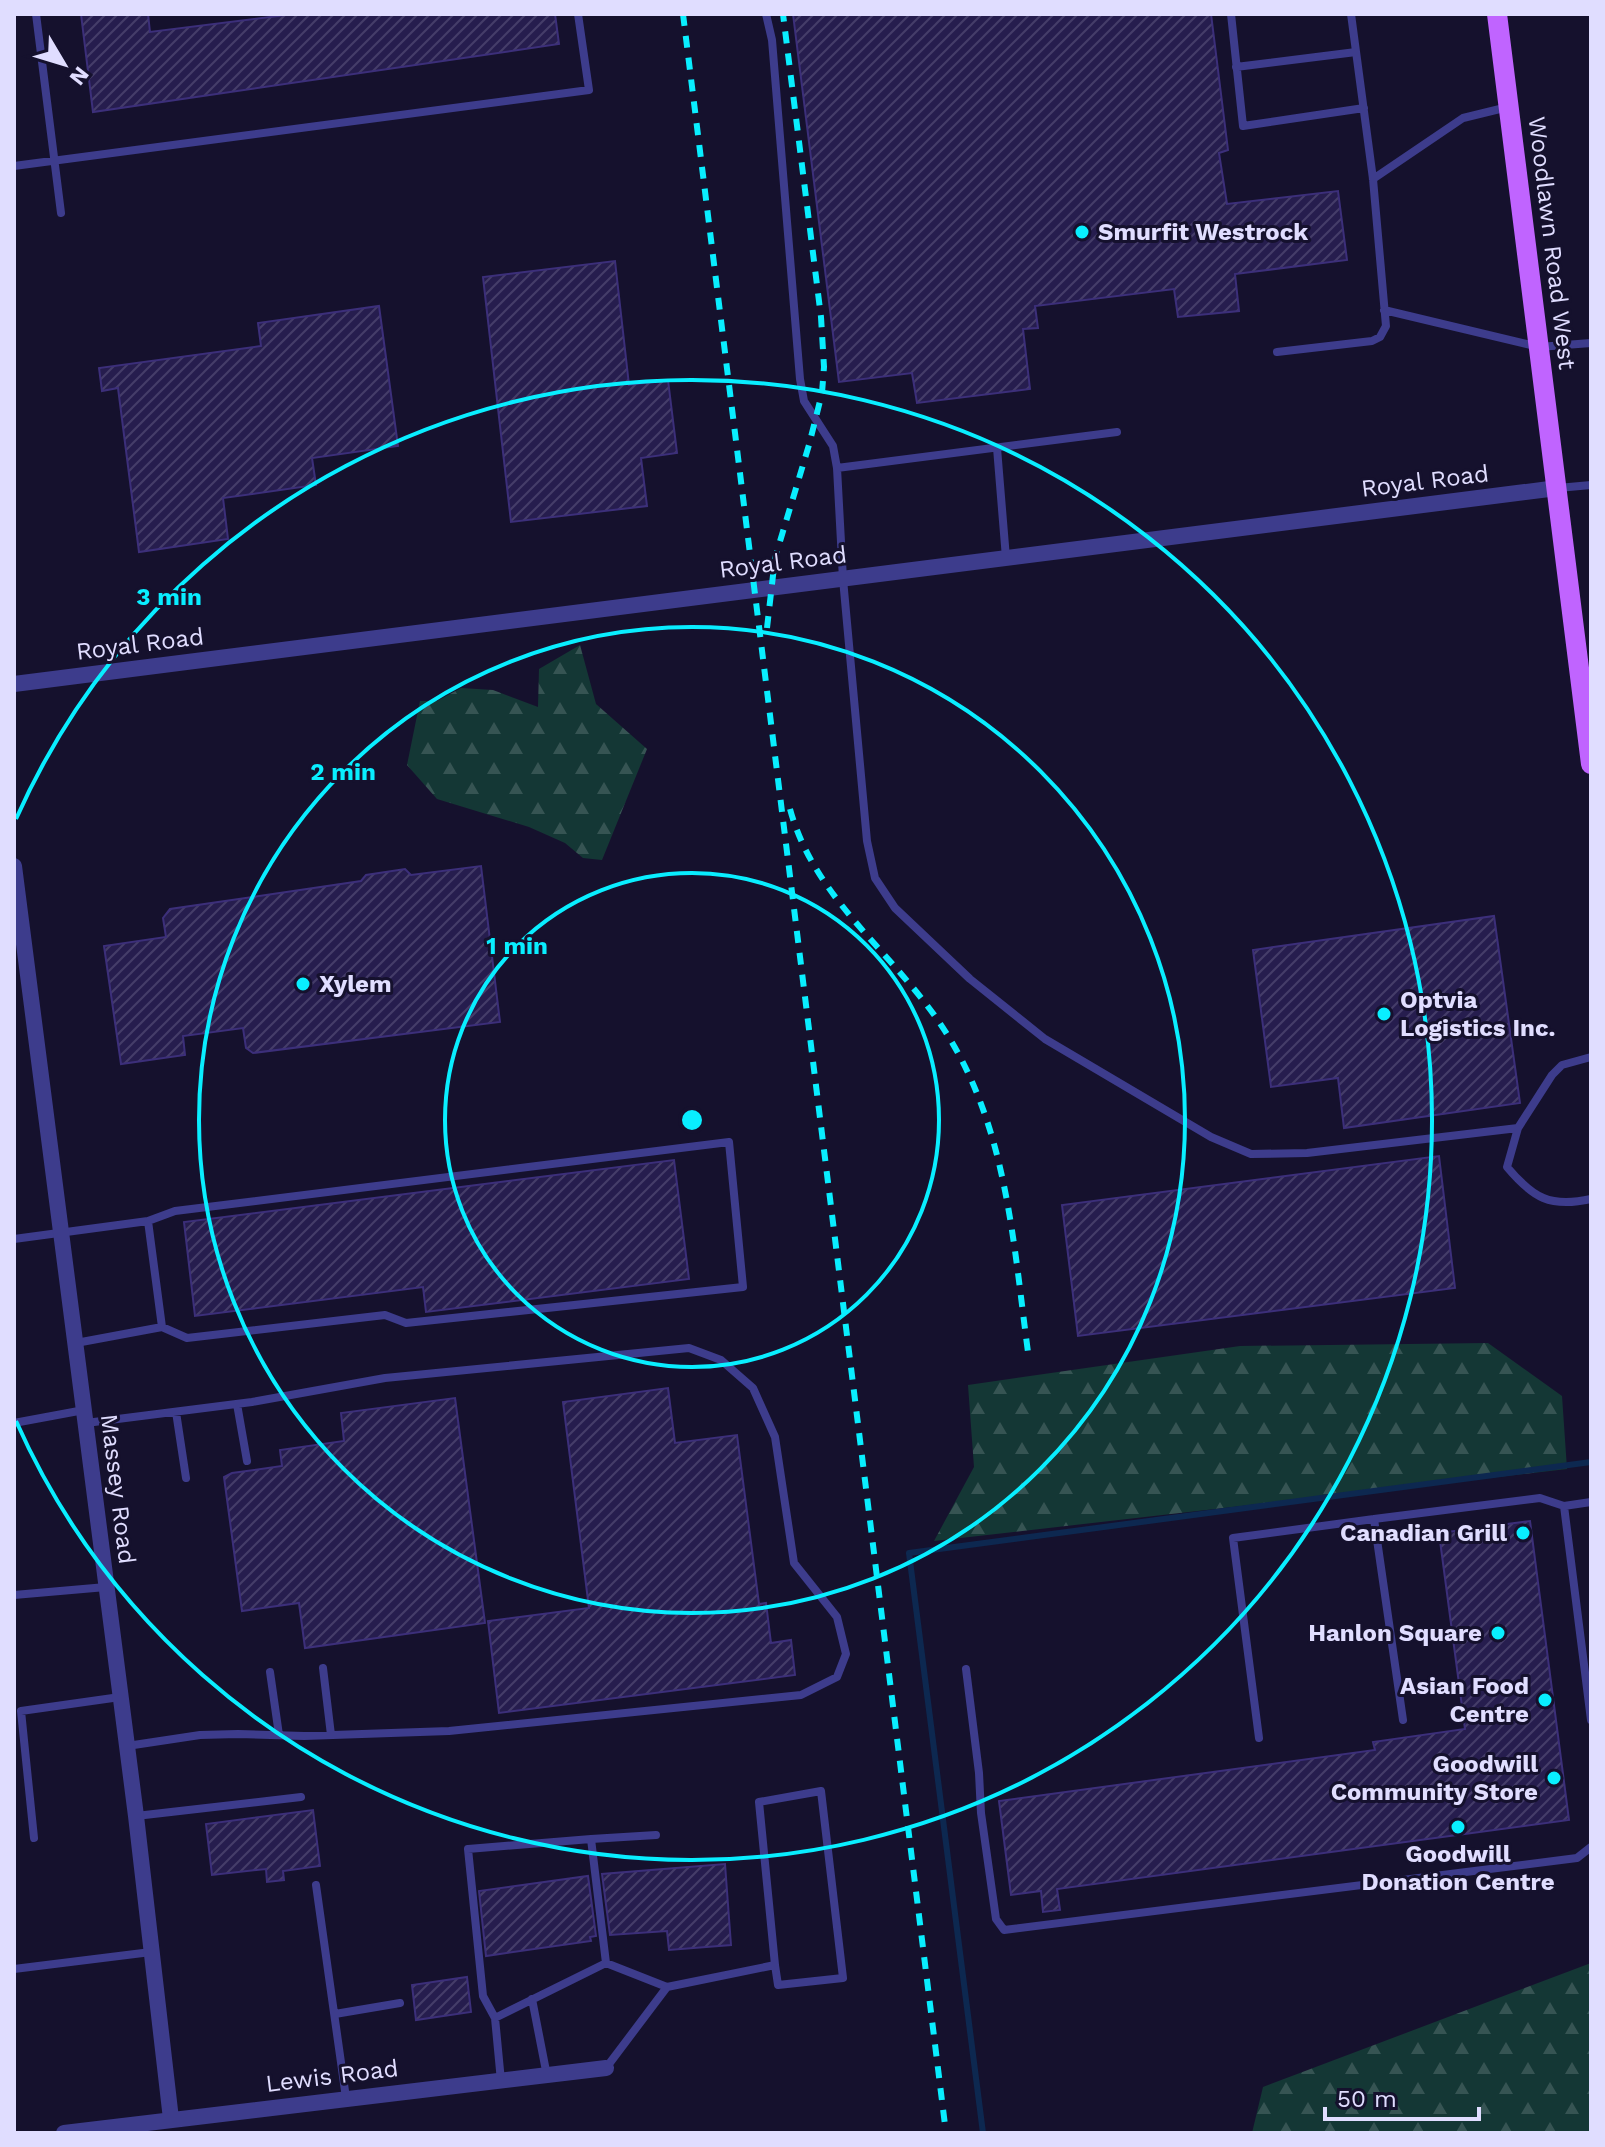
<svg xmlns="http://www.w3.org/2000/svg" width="1605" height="2147" font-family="'Work Sans',sans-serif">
  <defs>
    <pattern id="forest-firs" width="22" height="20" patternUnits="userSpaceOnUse" patternTransform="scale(2)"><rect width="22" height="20" fill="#143735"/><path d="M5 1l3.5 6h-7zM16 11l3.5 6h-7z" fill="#365453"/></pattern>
    <pattern id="building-hatch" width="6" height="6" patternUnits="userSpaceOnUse" patternTransform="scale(2)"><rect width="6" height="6" fill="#261d4e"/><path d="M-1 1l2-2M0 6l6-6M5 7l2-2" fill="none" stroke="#453d69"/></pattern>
  </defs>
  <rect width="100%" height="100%" fill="#15112d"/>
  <path fill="url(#forest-firs)" d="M580,645L596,704L647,749L602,860L583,858L565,843L529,827L437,799L407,765L420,701H437L461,688L493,690L538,707L539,669Z
    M1488,1343L1562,1396L1567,1469L934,1541L974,1467L968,1385L1240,1346Z
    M1591,1963V2133H1252L1263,2087Z"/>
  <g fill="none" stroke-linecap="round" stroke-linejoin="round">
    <path stroke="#0d2850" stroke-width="6" d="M983,2133L909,1553L1591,1462"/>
  </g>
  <path fill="url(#building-hatch)" stroke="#3c2f7a" stroke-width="2" d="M81,14H148L150,32L294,14H555L559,44L93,112Z
    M793,14H1211L1228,150L1219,153L1227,204L1338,191L1347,260L1235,274L1239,311L1178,317L1174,289L1035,306L1038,328L1023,329L1030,389L917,403L912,373L839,382Z
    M615,261L629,385L668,380L677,453L641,458L647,506L511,522L483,277Z
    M379,306L398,446L312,458L316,485L223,498L228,539L139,552L118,388L102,391L99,368L261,346L258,323Z
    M481,866L500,1022L253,1053L246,1048L243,1028L183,1036L185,1055L121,1064L104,946L166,937L163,918L170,909L361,881L366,875L405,869L411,875Z
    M1494,916L1520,1103L1344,1128L1338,1078L1271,1087L1253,950Z
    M1439,1156L1455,1288L1078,1336L1062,1205Z
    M674,1160L689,1279L426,1312L423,1287L195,1316L184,1222Z
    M668,1388L675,1443L737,1435L759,1604L766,1603L771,1643L791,1640L795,1675L499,1713L488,1621L589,1608L563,1402Z
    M455,1398L485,1623L305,1648L299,1603L242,1611L224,1477L232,1473L282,1466L280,1450L344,1441L341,1413Z
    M1530,1521L1569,1820L1057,1889L1060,1910L1043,1912L1041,1891L1011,1895L999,1801L1375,1750L1373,1742L1465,1729L1439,1533Z
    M313,1810L320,1866L283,1871L284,1880L267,1882L266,1869L212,1875L206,1824Z
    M725,1864L731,1945L669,1950L667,1931L610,1935L602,1874Z
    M588,1876L596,1936L590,1937L591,1941L486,1956L479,1891Z
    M467,1977L471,2012L416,2020L412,1985Z"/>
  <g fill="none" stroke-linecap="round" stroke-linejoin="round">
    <path stroke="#3d3c8c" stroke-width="8" d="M36,14L61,213
      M766,14L772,40L800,379L804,401L833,446L837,468L843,579L867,841L875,878L895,908L970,979L1045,1039L1211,1137L1251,1154L1307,1153L1518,1128
      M1231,14L1243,126L1364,108
      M1236,67L1356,52
      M14,166L589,90L578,14
      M1373,179L1463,118L1508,107
      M1384,310L1539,347L1591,343
      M1277,352L1372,341L1380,337L1386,326L1373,179L1351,14
      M997,448L1006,558
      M837,468L1117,432
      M1558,488L1591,485
      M1591,1057L1562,1065L1552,1075L1518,1128L1507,1167C1533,1198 1550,1208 1591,1199
      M148,1221L175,1211L729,1142L743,1287L406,1323L385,1315L187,1338L162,1327
      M14,1239L148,1221L162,1327L76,1343
      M237,1404L247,1461
      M176,1412L186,1478
      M14,1423L84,1410
      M86,1423L252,1402L385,1378L689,1348L721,1360L753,1388L775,1437L794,1563L837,1617L846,1654L837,1677L801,1695L449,1731L304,1736L238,1734L200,1735L127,1746
      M1564,1506L1591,1720
      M14,1595L106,1587
      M323,1668L331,1735
      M966,1669L979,1773L981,1813L996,1919L1004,1930L1577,1858L1591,1847
      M270,1672L279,1735
      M1403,1720L1374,1519L1540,1498L1564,1506L1591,1502
      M1259,1738L1233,1538L1374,1519
      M136,1816L301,1797
      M656,1835L591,1839L606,1963L667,1987
      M34,1838L21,1711L120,1697
      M316,1885L346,2098
      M14,1969L151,1952
      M532,1999L547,2076
      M335,2014L400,2003
      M495,2018L483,1996L468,1849L591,1839
      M606,2068L667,1987L775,1965L759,1802L821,1791L843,1978L778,1985L775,1965
      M501,2081L495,2018L606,1963"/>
    <path stroke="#3d3c8c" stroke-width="16" d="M14,684L1557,488
      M14,866L136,1816L171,2119
      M64,2133L606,2068"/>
    <path stroke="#c064ff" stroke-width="20" d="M1497,14L1591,764"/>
    <path stroke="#09eeff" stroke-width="6" stroke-dasharray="12 10" stroke-linecap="butt" d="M683,14L946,2133
      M767,628L775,558L809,445L822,393L824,367L821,317L783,14
      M790,809C815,901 896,954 945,1031C1007,1128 1013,1241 1028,1352"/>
  </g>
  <g fill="none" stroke="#09eeff" stroke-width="4">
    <circle cx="692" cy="1120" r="247"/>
    <circle cx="692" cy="1120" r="493"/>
    <path d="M16 819A740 740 0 1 1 16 1421"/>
  </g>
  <g fill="#09eeff" stroke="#15112d" stroke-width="3">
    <circle cx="1082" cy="232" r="8"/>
    <circle cx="303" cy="984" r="8"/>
    <circle cx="1384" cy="1014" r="8"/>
    <circle cx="1523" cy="1533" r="8"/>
    <circle cx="1498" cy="1633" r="8"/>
    <circle cx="1545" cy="1700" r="8"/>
    <circle cx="1554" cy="1778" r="8"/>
    <circle cx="1458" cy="1827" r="8"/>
  </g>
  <g text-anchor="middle" stroke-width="6" stroke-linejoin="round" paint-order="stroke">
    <g font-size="24" font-weight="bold" fill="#e0ddff" stroke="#15112d" text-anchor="end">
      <text x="1098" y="240" text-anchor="start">Smurfit Westrock</text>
      <text x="319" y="992" text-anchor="start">Xylem</text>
      <text x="1400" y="1008" text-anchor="start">Optvia<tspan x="1400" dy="28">Logistics Inc.</tspan></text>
      <text x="1507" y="1541">Canadian Grill</text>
      <text x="1482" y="1641">Hanlon Square</text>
      <text x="1529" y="1694">Asian Food<tspan x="1529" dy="28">Centre</tspan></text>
      <text x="1538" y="1772">Goodwill<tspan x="1538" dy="28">Community Store</tspan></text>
      <text x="1458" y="1862" text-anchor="middle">Goodwill<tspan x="1458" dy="28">Donation Centre</tspan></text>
    </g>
    <g font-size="24" fill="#e0ddff" stroke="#15112d">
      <text transform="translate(1552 243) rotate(83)" y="8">Woodlawn Road West</text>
      <text transform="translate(1425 481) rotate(-7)" y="8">Royal Road</text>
      <text transform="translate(783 562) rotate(-7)" y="8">Royal Road</text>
      <text transform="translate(140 644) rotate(-7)" y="8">Royal Road</text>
      <text transform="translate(118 1489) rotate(83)" y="8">Massey Road</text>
      <text transform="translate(332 2076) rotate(-7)" y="8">Lewis Road</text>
    </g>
  </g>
  <circle cx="692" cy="1120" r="12" fill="#09eeff" stroke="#15112d" stroke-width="4"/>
  <g font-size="24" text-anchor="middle" font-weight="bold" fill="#09eeff" stroke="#15112d" stroke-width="6" stroke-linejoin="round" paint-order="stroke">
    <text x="169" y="605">3 min</text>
    <text x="343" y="780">2 min</text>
    <text x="517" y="954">1 min</text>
  </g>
  <rect width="1605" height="2147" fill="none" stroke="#e0ddff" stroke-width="32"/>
  <g transform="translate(64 64) rotate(128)" stroke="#15112d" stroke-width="6" paint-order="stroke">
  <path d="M0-6L14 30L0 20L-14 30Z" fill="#e0ddff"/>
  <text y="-12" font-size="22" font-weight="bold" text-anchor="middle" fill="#e0ddff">N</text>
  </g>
  <path d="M1325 2107v12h154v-12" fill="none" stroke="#e0ddff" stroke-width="4"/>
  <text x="1337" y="2107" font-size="24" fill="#e0ddff" stroke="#15112d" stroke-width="6" paint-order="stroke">50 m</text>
</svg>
